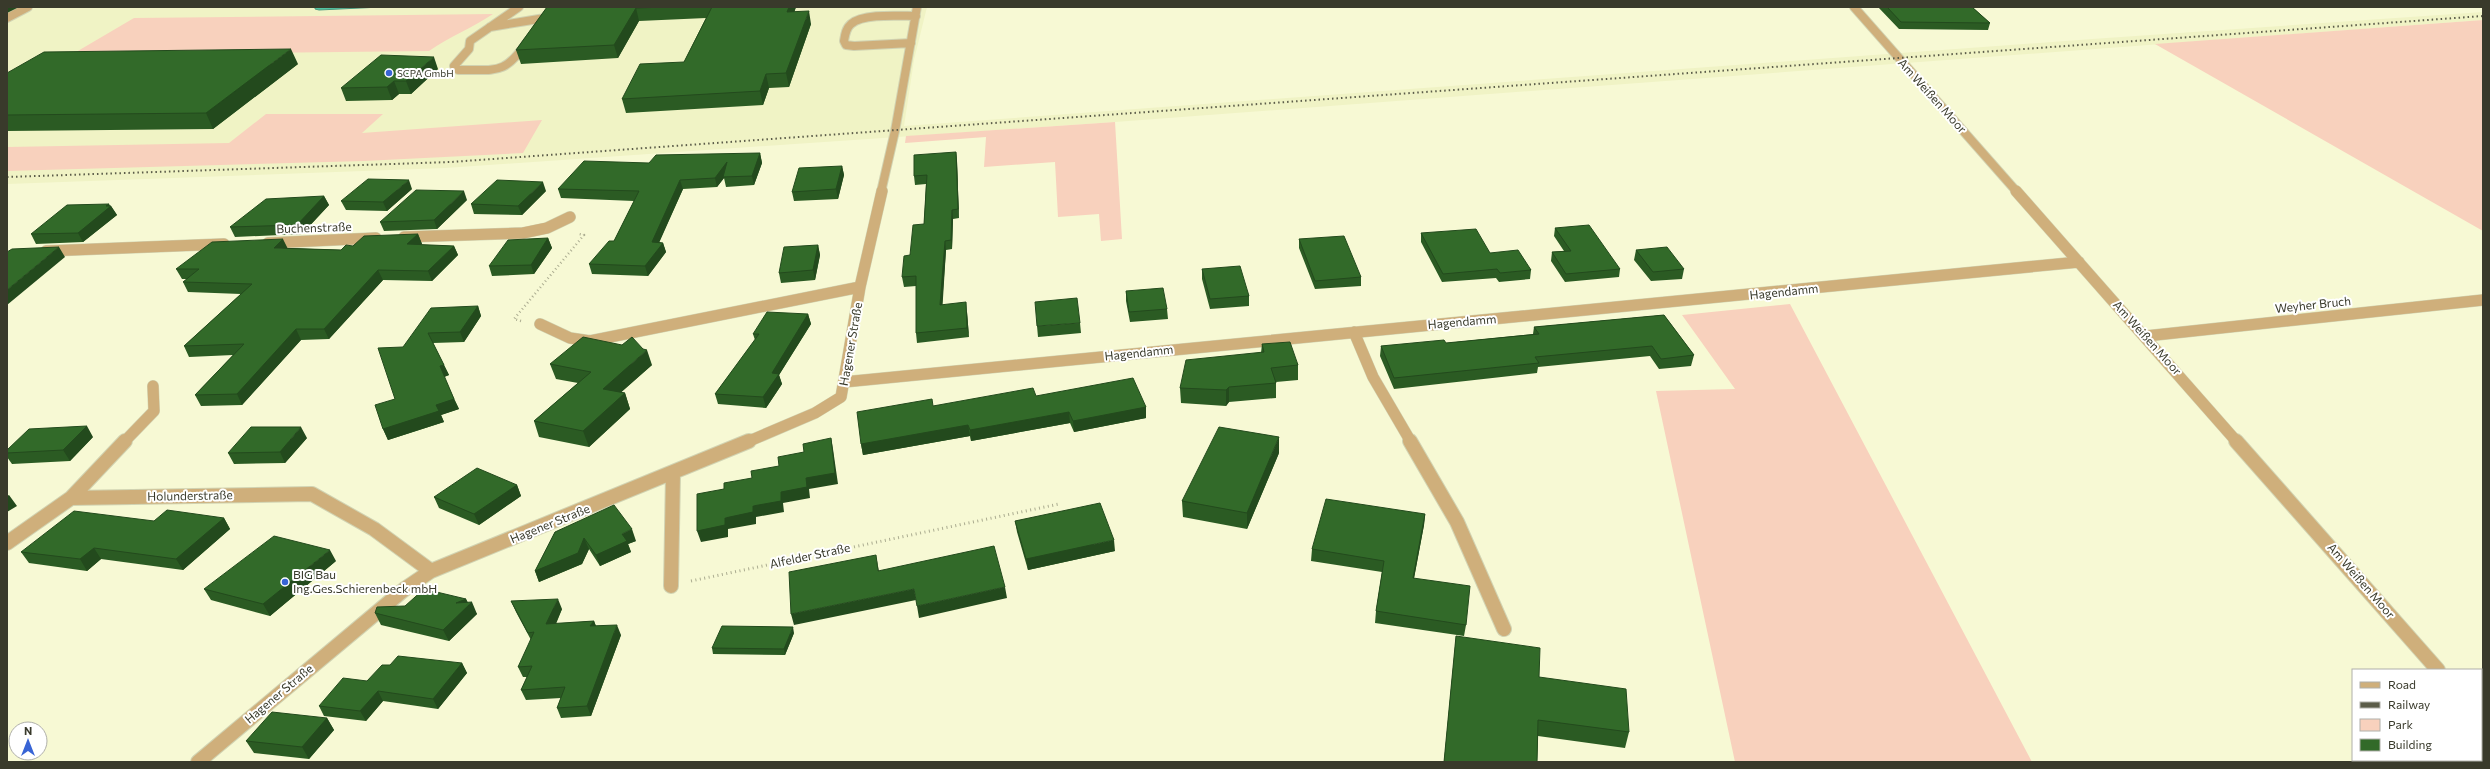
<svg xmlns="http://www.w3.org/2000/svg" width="2490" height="769" font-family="Commissioner,sans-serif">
  <rect width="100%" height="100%" fill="#f7f9d4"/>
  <path fill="#f0f3c5" d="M7,7H927L914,60L904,126L2092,39L2483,12V20L1115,122L445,168L7,184Z"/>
  <path fill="#f8d1bd" d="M493,14C472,28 449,37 429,51L71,55L134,18Z
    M2483,20V231L2155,44Z
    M266,114H383L362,133L542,120L523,153L364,161L7,171V147L229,143Z
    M1115,122L1122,239L1101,241L1099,214L1058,217L1055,162L984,167L986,137L905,143L906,136Z
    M1790,304L2032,762H1735L1656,391L1735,389L1682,315Z"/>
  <path fill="#51c3a3" stroke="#4a9a7f" d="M315,7H381L319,10L315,9Z"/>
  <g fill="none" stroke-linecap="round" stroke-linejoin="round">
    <g stroke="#d1d3b2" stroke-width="10">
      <path id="minor-far2" d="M519,7L470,41L469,49L454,66L458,70C496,69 504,76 527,42
        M1854,7L2017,192
        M7,18L28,7
        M490,27L545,18L540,26
        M911,43L854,46L846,45L844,41C845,35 846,28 851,24C863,13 900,16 916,16
        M881,192L895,131L917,7"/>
    </g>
    <g stroke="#d1d3b2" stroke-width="12">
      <path id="minor-far1" d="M2016,191L2237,442
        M404,237L523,233L547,228L570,217
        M268,243L376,238
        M46,251L224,244
        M540,324L570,338L590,341L860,287
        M1354,332L1373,377L1411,442
        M2146,336L2483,300
        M844,382C1256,342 1668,305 2079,262
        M124,442L154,411L153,386
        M747,442L815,413L841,397L860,287L882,191"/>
    </g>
    <g stroke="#d1d3b2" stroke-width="16">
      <path id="minor" d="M125,441L71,498L312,494L374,529L431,571
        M1410,441L1457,522L1504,629
        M2236,441L2438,670
        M7,543L71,498
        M671,586L673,474
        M2481,719L2483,721
        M198,762L406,588L431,571L749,441"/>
    </g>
    <path stroke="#abac90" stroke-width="2.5" stroke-dasharray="1 3" stroke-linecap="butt" d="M521,321L514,319L584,235L579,234"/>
    <path stroke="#abac90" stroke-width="3" stroke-dasharray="1 3.5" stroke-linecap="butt" d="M691,581L1059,504"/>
    <use href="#minor-far2" stroke="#cfaf7b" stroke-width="8"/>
    <use href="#minor-far1" stroke="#cfaf7b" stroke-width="11"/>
    <use href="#minor" stroke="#cfaf7b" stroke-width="14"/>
    <path stroke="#5b5c49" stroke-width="2" stroke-dasharray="1.5 3" stroke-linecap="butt" d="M7,177L451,162L2483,16"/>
  </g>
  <path fill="#2b5b23" d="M547,7H796L794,12L811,24L789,87L769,88L763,105L626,113L622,99L684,62L706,18L639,21L618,58L521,64L516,50Z
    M1878,7H1972L1990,23L1988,30L1899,29Z
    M298,64L213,129L7,131V73Z
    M438,69L411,94H399L392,100L346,101L341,88Z
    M956,152L957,161L959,218L953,219L952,249L946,250L942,305L967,312L969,337L917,343L916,333V286L904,287L902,277L910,255L924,224L926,184L915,185L914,176Z
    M760,153L762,163L754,185L726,187L724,178L717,187L683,189L659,242L663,243L666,252L648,276L592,274L589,264L614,241L634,201L561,198L558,189L649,163Z
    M842,166L844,175L838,199L794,201L792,192Z
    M412,189L387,211L346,210L341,201Z
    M546,191L522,215L474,214L471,204Z
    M324,196L329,205L302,234L235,237L230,227Z
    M467,200L437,229L384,231L380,222Z
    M109,204L110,206H111L117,215L83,242L36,244L31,234Z
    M1555,228L1620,269L1619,277L1565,282L1551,261L1552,252L1564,251L1554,236Z
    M1421,233L1490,253L1531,270L1530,279L1499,282L1496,278L1442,282L1421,242Z
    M418,234L422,244L421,245L454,246L458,255L432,281L383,280L329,339L301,340L242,405L201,406L195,395L233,355L189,357L184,346L241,294L188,292L183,282L187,279H182L176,269L288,248L341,250L353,246Z
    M548,238L552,248L534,274L492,276L489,266Z
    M1299,239L1361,277V286L1315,289L1299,248Z
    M818,245L820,255L815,280L781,283L779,273Z
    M1636,250L1684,269L1682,279L1651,281L1634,260Z
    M1202,269L1249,296V306L1210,309L1202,279Z
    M1126,291L1167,309L1168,319L1130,322L1126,301Z
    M478,306L481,316L464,342L433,343L449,375L444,377L459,409L441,415L444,422L388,440L383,429L395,399L403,347Z
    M808,314L811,324L779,375L782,384L766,408L718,404L715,394L755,340L753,334Z
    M1664,315L1694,355L1691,366L1659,369L1650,356L1538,367L1537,373L1394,389L1380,356L1381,346L1446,343L1533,334L1534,327Z
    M1080,323L1081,333L1038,337L1037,326Z
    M1262,344L1298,365V380L1276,382V398L1229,402L1226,406L1181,403L1180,388L1261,353Z
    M550,364L652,365L621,392L625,393L630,409L589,447L539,437L534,421L578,383L556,379Z
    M1036,396L1146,407V418L1074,432L1070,423L971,441L970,436L863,455L861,444L933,406Z
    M93,437L70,461L12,464L7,457V450Z
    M307,438L285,463L234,464L228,453Z
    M1279,453L1247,529L1183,517L1182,501Z
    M517,485L521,496L479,525L439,508L434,497Z
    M1425,514L1424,525L1414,578L1466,625L1464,636L1375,623L1376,611L1382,572L1311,561L1312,549Z
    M224,518L230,529L183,570L101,559L87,571L29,563L21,552L154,521Z
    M1015,521L1115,551L1028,570L1017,532Z
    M555,532L636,541L628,544L631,552L600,566L589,549L582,564L539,582L535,571Z
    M336,561L270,616L211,600L204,589Z
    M466,599L468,603L477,614L449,641L381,625L375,613L405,606Z
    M511,601L562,609L556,624L594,621L596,626L621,635L591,716L561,718L557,708L561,698L526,700L521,690L527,677H523L518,667L531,640L516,612Z
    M794,633L785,655L713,654L712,648Z
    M1456,636L1539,677L1629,732L1625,748L1538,736L1537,762H1444Z
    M462,663L467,673L438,709L383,701L366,721L324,716L319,706L367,681L390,665Z
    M327,718L334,730L309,759L254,753L246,741Z"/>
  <path fill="#234a1d" d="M7,7H19L7,13Z
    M789,7H796L790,25L787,12Z
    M636,8L639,21L618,58L614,45Z
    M809,11L811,24L789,87L786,73Z
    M291,49L298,64L213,129L206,113Z
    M434,57L438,69L411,94L406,81Z
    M766,74L769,88L763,105L760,91Z
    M394,81L399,94L392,100L387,87Z
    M956,152L957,161L959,218L958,209Z
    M760,153L762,163L754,185L752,176Z
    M727,162L724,178L717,187L715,178Z
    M842,166L844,175L838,199L836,189Z
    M409,180L412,189L387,211L383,202Z
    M680,180L683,189L655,252L652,242Z
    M543,182L546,191L522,215L518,206Z
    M464,191L467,200L437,229L434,220Z
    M324,196L329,205L302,234L297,225Z
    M109,204L110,207L111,206L117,215L83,242L78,233Z
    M952,210L953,219L952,249L951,240Z
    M418,234L422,244L411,254L407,244Z
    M548,238L552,248L534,274L531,265Z
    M283,239L288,249L274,248Z
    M945,241L946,250L942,314L940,305Z
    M663,243L666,252L648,276L645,266Z
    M818,245L820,255L815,280L813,270Z
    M454,246L458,255L432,281L428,271Z
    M59,247L65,257L7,305V290Z
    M378,270L383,280L329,339L324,329Z
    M966,302L967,312L969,337L967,328Z
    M478,306L481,316L464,342L460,332Z
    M808,314L811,324L779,375L782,384L766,408L763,397L772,373Z
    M296,329L301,340L242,405L237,394Z
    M647,350L652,365L608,404L603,389Z
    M444,365L449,375L444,377L440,366Z
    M1229,387V402L1226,406V390Z
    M625,393L630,409L589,447L583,431Z
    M454,399L459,409L441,415L444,422L388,440L383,429L436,405Z
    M1146,407V418L1074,432L1073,421Z
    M1069,412L1070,423L971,441L970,430Z
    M968,425L970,436L863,455L861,444Z
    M87,426L93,437L70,461L63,450Z
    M301,427L307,438L285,463L280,452Z
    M1279,437V453L1247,529V513Z
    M831,438L833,449L838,484L809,489L810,498L783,503L784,512L756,517V524L728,529V537L701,542L697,531L725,518L753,506L806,478Z
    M517,485L521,496L479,525L474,514Z
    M9,495L17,506L7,512V496Z
    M1425,514L1424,525L1412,589L1413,578Z
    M224,518L230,529L183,570L176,559Z
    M632,529L636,541L628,544L631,552L600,566L596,555L622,534Z
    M584,538L589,549L582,564L539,582L535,571Z
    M1114,540L1115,551L1028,570L1026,559Z
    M94,548L101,559L87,571L80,559Z
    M330,550L336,561L270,616L263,604Z
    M876,555L878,566L881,583L878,571Z
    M1005,587L1007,598L919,618L917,606Z
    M914,589L916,600L794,625L791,614Z
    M466,599L469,605L472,602L477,614L449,641L443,630L456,603Z
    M558,599L562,609L551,634L546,624Z
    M594,621L598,632L590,626Z
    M617,625L621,635L591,716L587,706Z
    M793,627L794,633L785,655L784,649Z
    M462,663L467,673L438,709L433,699Z
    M378,691L383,701L366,721L360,711Z
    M327,718L334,730L309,759L302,747Z"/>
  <path fill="#326a29" stroke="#234a1d" d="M547,7H666L636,8L614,45L516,50Z
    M712,7H789L787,12L809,11L786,73L766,74L760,91L622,99L640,64L684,62Z
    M1887,7H1972L1990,23L1901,22Z
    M291,49L206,113L7,115V73L44,52Z
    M381,55L434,57L406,81H394L387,87L341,88Z
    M956,152L958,209L952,210L951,240L945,241L940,305L966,302L967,328L916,333V276L902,277L904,256L910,255L913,225L924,224L927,175L914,176V155Z
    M760,153L752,176L723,177L727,162L715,178L680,180L652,242L663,243L645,266L589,264L609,241H614L639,191L558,189L584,161L649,163L656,155Z
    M842,166L836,189L792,192L799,168Z
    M368,179L409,180L383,202L341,201Z
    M497,180L543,182L518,206L471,204Z
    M416,190L464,191L434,220L380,222Z
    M324,196L297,225L230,227L266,199Z
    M109,204L106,206H111L78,233L31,234L67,205Z
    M1589,225L1620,269L1566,274L1552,252L1571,251L1555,228Z
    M1476,229L1490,253L1518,250L1531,270L1500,273L1497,269L1443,274L1421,233Z
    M418,234L407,244L454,246L428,271L378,270L324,329H296L237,394L195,395L244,344L184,346L252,284L183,282L199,269H176L212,242L283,239L274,248L341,250L346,245L353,246L364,236Z
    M1344,236L1361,277L1315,281L1299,239Z
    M548,238L531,265L489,266L508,240Z
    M818,245L813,270L779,273L784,247Z
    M59,247L7,290V252L12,249Z
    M1667,247L1684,269L1653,272L1636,250Z
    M1240,266L1249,296L1210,299L1202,269Z
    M1163,288L1167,309L1129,312L1126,291Z
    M1077,298L1080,323L1037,326L1035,302Z
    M478,306L460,332L428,333L444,365L440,366L454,399L436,405L439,411L383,429L375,405L395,399L378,348L403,347L431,308Z
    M767,312L808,314L772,373L779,374L763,397L715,394L759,334H753Z
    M1664,315L1694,355L1661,359L1652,346L1535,357L1539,363L1394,378L1381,346L1444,340L1446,343L1539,334L1534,327Z
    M583,337L622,345L632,337L643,349L647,350L603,389L625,393L583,431L534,421L591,372L550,364Z
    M1290,342L1298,365L1271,368L1276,383L1229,387L1226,390L1180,388L1186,360L1264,352L1262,344Z
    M1133,378L1146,407L1073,421L1069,412L970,430L968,425L861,444L857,412L932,399L933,406L1033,388L1036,396Z
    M87,426L63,450L7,453V450L29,429Z
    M251,427H301L280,452L228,453Z
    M1219,427L1279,437L1247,513L1182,501Z
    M831,438L835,473L806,478L807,487L781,492V501L753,506V512L725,518V525L697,531V494L724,489V483L752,478L751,471L779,466L778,457L804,452L803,444Z
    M477,468L517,485L474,514L434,497Z
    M1326,499L1425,514L1413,578L1470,586L1466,625L1376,611L1384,561L1312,549Z
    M1100,503L1114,540L1026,559L1015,521Z
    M614,505L632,529L622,534L627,541L596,555L584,538L578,553L535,571L555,532Z
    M167,510L224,518L176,559L94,548L80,559L21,552L74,511L154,521Z
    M274,536L330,550L263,604L204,589Z
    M994,546L1005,587L917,606L914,589L791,614L789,572L876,555L878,571Z
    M424,589L466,599L456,603L472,602L443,630L375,613L377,607L405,606Z
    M558,599L546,624L594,621L590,626L617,625L587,706L557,708L565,687L521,690L532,666L518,667L534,632L528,633L511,601Z
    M722,626L793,627L784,649L712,648Z
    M1456,636L1540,648L1539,677L1626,689L1629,732L1538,720L1537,762H1444Z
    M398,656L462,663L433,699L378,691L360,711L319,706L343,678L367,681L382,665H390Z
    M272,712L327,718L302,747L246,741Z"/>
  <g fill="#3864d5" stroke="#fff" stroke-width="1.5">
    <circle cx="389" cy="73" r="4"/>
    <circle cx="285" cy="582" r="4"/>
  </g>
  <g text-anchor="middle" stroke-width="4" stroke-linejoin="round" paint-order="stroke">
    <g font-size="10" fill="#393a2b" stroke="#fff" text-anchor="start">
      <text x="397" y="77">SCPA GmbH</text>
    </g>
    <g font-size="12" fill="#393a2b" stroke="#fff">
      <text transform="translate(1932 96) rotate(48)" y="4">Am Weißen Moor</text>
      <text transform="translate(314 228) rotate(-2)" y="4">Buchenstraße</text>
      <text transform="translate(1784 292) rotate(-6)" y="4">Hagendamm</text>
      <text transform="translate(2313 305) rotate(-6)" y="4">Weyher Bruch</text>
      <text transform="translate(1462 322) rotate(-5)" y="4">Hagendamm</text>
      <text transform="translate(2147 338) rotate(48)" y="4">Am Weißen Moor</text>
      <text transform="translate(851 344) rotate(-80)" y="4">Hagener Straße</text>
      <text transform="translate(1139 353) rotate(-6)" y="4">Hagendamm</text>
      <text transform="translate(190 496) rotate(-1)" y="4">Holunderstraße</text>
      <text transform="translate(550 524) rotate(-22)" y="4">Hagener Straße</text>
      <text transform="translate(810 556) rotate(-12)" y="4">Alfelder Straße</text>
      <text transform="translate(2361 581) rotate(49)" y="4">Am Weißen Moor</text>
      <text transform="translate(279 694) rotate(-40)" y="4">Hagener Straße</text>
    </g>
    <g font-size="12" fill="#393a2b" stroke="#fff" text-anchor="start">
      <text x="293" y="579">BIG Bau<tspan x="293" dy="14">Ing.Ges.Schierenbeck mbH</tspan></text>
    </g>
  </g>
  <rect width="2490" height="769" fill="none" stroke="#393a2b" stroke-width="16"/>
  <rect x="2352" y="669" width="130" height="92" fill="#ffffff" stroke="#b0b0aa"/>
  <rect x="2360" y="682" width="20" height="6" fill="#cfaf7b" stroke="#b0b0aa"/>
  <text x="2388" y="689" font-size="12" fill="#393a2b">Road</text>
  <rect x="2360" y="702" width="20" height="6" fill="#5b5c49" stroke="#b0b0aa"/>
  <text x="2388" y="709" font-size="12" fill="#393a2b">Railway</text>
  <rect x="2360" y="719" width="20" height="12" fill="#f8d1bd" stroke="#b0b0aa"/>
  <text x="2388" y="729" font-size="12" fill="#393a2b">Park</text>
  <rect x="2360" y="739" width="20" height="12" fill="#326a29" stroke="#b0b0aa"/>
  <text x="2388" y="749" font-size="12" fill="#393a2b">Building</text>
  <g transform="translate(28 741)"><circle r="19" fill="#ffffff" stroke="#b0b0aa"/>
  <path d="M0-3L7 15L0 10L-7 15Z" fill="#3864d5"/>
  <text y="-6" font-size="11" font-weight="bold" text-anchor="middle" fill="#393a2b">N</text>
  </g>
</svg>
